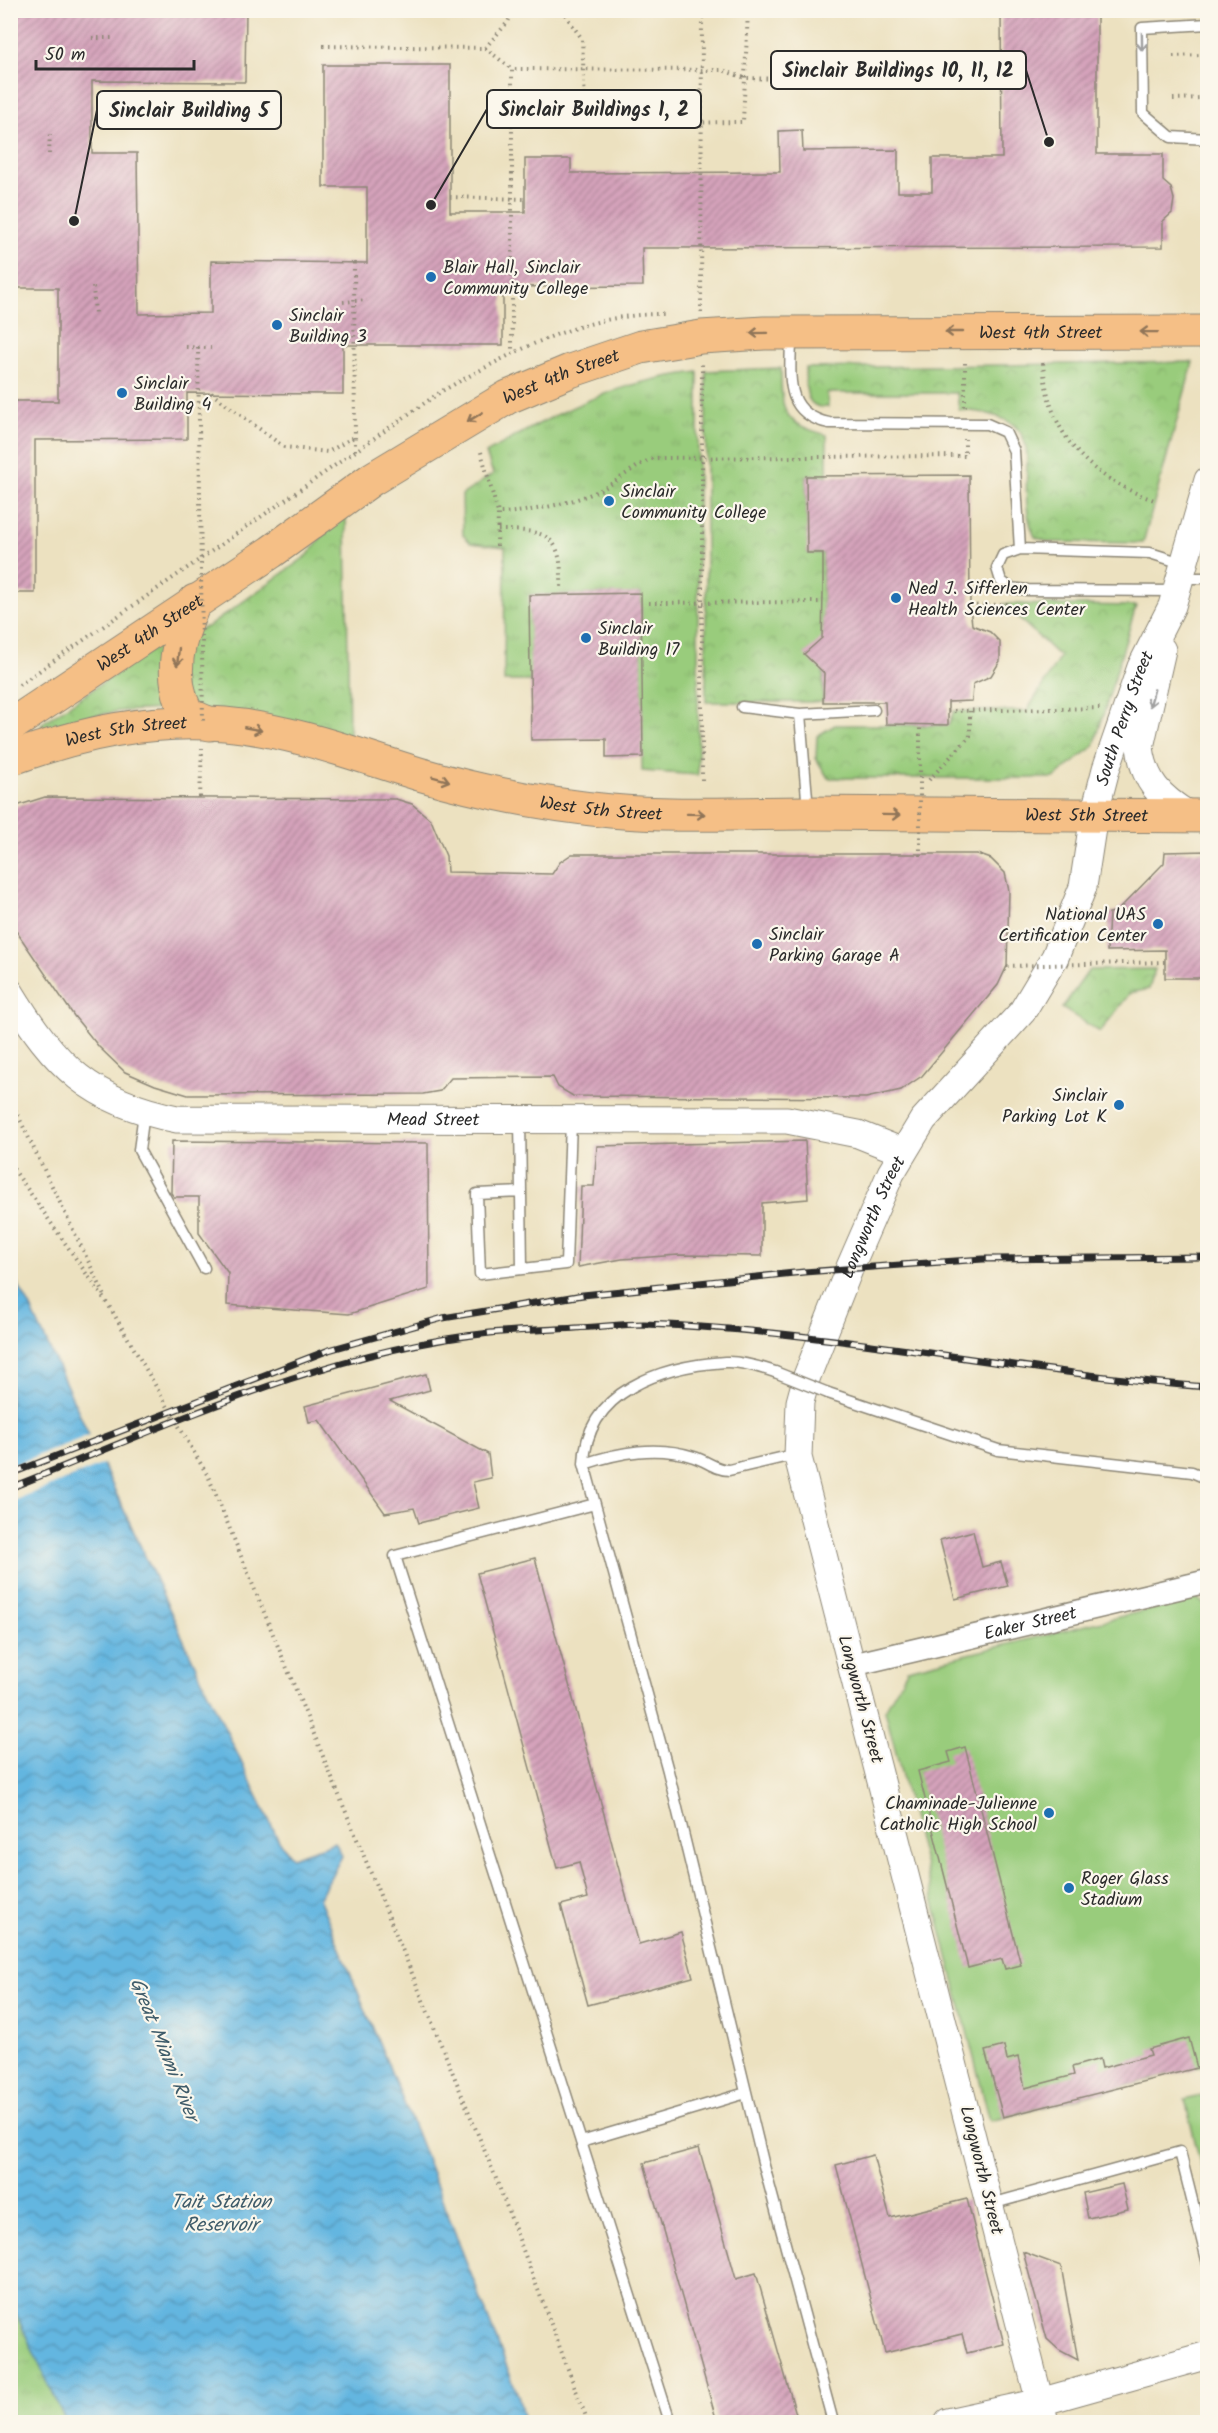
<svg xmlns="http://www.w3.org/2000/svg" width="1218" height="2433" font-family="Kalam,sans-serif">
  <defs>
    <pattern id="grass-tufts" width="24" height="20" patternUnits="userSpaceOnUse" patternTransform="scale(1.5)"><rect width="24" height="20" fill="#99cc7c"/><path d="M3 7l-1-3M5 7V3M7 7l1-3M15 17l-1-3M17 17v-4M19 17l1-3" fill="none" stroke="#84af6b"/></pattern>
    <pattern id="park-crowns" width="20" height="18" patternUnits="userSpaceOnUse" patternTransform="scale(1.5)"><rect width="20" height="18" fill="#99cc7c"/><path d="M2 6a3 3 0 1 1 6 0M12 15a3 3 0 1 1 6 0" fill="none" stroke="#84af6b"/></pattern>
    <pattern id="water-waves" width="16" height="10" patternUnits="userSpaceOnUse" patternTransform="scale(1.5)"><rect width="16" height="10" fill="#64b6e0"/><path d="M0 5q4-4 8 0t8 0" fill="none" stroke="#5394b6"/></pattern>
    <pattern id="building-hatch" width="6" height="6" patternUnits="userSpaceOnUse" patternTransform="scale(1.5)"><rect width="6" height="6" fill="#d5a3bb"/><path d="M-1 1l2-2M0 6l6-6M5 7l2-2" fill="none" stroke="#ad8598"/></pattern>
  </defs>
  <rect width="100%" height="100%" fill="#fbf7ec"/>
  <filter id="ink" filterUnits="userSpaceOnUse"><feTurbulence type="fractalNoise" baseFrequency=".0167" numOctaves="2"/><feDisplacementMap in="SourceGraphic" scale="12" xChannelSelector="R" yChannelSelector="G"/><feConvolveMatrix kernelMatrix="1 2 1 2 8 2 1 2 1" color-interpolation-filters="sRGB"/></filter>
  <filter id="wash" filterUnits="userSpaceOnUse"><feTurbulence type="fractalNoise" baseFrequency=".008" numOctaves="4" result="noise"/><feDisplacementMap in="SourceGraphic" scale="24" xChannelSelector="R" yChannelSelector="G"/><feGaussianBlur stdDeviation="1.35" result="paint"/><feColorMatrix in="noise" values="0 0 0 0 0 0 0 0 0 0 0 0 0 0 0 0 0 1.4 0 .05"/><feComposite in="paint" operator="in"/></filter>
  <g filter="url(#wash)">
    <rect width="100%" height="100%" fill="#ece1c0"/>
    <path fill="url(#grass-tufts)" stroke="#627c54" stroke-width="1.5" d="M698,372V775L642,771L641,594L530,595L531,681H504L505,547L471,543L463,535L462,495L493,474L486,453C559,412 612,382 698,372Z
      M11,2303L66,2422H11Z"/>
    <path fill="url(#park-crowns)" stroke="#627c54" stroke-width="1.5" d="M1193,362L1143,543L1048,542L1035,537C1007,476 1066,416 959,410L957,393H827L828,407C803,410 806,386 805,368Z
      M781,368C781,412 782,423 827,435V476H806L808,553H823V702H706V371Z
      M346,515L349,739L166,709L120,711L80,718L44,730L41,724L164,642L209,626L308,555L327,529Z
      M1004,604L1136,606L1094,746L1054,778H828L816,758L817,736L835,725H948L954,711H1027L1060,657Z
      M1155,969L1149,989L1130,993L1100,1032L1062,1008L1089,970Z"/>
    <path fill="#99cc7c" stroke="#627c54" stroke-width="1.5" d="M1196,1598L1207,1606V2065L990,2121L885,1710L908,1669Z
      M1207,2094H1208L1207,2191L1185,2100Z"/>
    <path fill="url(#water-waves)" stroke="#487086" stroke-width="1.5" d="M10,1271L30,1306L203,1682L280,1843L292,1857L335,1842L342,1856L319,1898L416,2132L519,2398L524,2422H66L11,2303Z"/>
    <path fill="#ece1c0" d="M92,1434L106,1463L14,1501L15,1511L11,1510V1466Z"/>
    <g id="blocks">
      <path fill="url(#building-hatch)" d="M10,10H246L245,82L92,81V153H137L139,314L211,313V261L367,263V187H323V65H450V212H525V159H571V173L780,172L779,131L802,130L803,151L898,150V192H932V158H1002L1001,10H1097V154H1163V181L1171,188L1174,199L1172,213L1163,221V247L642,248L643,286L503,287V345H343V394L187,393V439L35,440V593H10V401H58V288H10Z
        M969,475L970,606L972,625L990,632L1000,642V661L991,676L973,684L972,701L948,702V725L886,724L885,702H823L824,673L804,654L822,638L823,594V553H807L806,476Z
        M641,593L643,757L606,758V739L531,740L529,595Z
        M45,797L396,799L412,804L431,820L446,856L447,872L552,874L560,862L572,854H977L991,859L1005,873L1009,891L1007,966L998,985L922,1076L901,1090L866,1098L573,1096L558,1087L553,1077L451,1078L440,1091L423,1094L188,1095L155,1085L125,1072L99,1047L74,1016L10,922V808Z
        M1208,851V978H1165V950L1107,951L1109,913L1117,911L1164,863L1165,852Z
        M172,1141L428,1143L429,1289L349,1314L227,1305L228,1273L199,1233V1197H174L171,1193Z
        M805,1141L808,1199L762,1203V1256L679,1255L622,1259L578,1267L581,1186H594L597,1146Z
        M426,1374L430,1390L390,1401L488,1454L491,1478L473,1482L479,1508L419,1523L414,1508L385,1513L319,1420L309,1422L305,1406Z
        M973,1531L982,1567L1001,1562L1008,1586L955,1599L940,1540Z
        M535,1558L639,1944L681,1932L693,1977L588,2005L561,1905L588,1898L579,1862L557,1868L477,1573Z
        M965,1747L1021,1965L1005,1969L1002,1959L968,1968L918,1771L951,1762L948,1752Z
        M1189,2038L1197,2068L1003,2117L985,2051L1004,2046L1007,2060L1018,2057L1025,2088L1074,2075L1072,2067L1100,2059L1102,2068L1151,2055L1149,2049Z
        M699,2148L736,2279L756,2273L796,2414L765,2422H717L644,2163Z
        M873,2155L890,2218L967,2199L1004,2344L967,2353L962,2334L885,2353L836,2165Z
        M1122,2184L1128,2209L1088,2218L1083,2193Z
        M1023,2252L1061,2266L1078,2360L1059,2350L1047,2339Z"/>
    </g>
  </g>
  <g filter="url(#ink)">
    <use href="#blocks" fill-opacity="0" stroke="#8c8676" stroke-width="1.5"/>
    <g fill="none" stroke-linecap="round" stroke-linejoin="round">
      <g stroke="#8c8676" stroke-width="13">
        <path id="service" d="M1208,24L1142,28L1143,113L1171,137L1208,139
          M791,336C791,374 782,413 829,423L987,424L1005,432L1014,451L1020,549L1150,553L1185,564
          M1020,549L1003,555L997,568L1001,581L1010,588L1028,590L1175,591
          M1181,578H1208
          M742,707L800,714L808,810
          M800,714L874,710
          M144,1113L139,1150L204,1268
          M520,1118L522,1269
          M521,1192L477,1194L480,1274L566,1264L571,1121
          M775,1372C760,1367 741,1361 725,1362C663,1366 586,1390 584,1464L668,1771L763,2162L833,2422
          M828,1393L998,1450L1192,1472L1208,1479
          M584,1464C620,1452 657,1445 694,1457C707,1461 716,1470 729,1470L797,1454
          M595,1504L395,1556L670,2422
          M581,2142L746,2093
          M991,2204L1180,2152L1208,2264"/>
      </g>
      <g stroke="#8c8676" stroke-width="25">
        <g id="minor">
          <path id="s1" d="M852,1665L1208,1581"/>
        </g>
      </g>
      <g stroke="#8c8676" stroke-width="29">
        <g id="tertiary">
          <path d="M1162,650L1140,747C1144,781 1160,798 1189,815"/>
          <path id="s2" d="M10,992C55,1066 91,1102 177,1119L787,1120L858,1134L903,1152"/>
          <path d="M948,2422L1040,2402L1208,2355"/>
          <path id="s3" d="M1045,2422L798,1457L800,1402L807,1376L850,1267L891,1173L923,1120L1022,1012L1055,957L1083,887L1094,815L1106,769L1141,667L1172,606L1208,480"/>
        </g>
      </g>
      <g stroke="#8c8676" stroke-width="35">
        <g id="primary">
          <path d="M195,601C178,641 167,673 187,714L210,724"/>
          <path id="s4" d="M10,726L271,552L372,479L508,397L570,371L641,347L701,337L764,333L1208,332"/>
          <path id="s5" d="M10,759C81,733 150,718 225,724C291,730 357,755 419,774C481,792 546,805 611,811C675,817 741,813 805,813C939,814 1073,815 1208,816"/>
        </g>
      </g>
      <path stroke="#8c8676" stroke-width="4" stroke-dasharray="1.5 4.5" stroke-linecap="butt" d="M562,10L582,39L586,124
        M748,10L743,122L512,125V69L722,70L745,78L781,79
        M92,38H114
        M323,46L485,48L512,69
        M485,48L508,22L513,10
        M1173,56L1202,55L1208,59
        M1173,99L1202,98L1208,95
        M512,125V353
        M49,154L50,132
        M354,263L355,452
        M93,287L95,314
        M701,313L702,10
        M186,347L211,348
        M965,363V410
        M1043,363C1048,434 1087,477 1154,500
        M211,393L284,447L328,452L354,437
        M481,452L498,513
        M498,530C548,530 563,534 561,590
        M497,546L498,513C526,513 573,503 598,491C618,482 633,466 654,458L965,456V439
        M649,603L823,602
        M970,606L1008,604
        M19,685L442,391C513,352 580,314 663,314
        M948,711L1104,708
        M702,780V363
        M929,780L970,736V711
        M200,797L202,748
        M10,1099L106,1298
        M10,1164L111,1309L209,1478L495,2176L588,2422"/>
      <use href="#service" stroke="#fff" stroke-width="10"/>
      <use href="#minor" stroke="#fff" stroke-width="22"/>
      <use href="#tertiary" stroke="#fff" stroke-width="27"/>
      <use href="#primary" stroke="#f5bf86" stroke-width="33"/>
      <g stroke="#2b2b2b" stroke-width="7">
        <path id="rail" d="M10,1474L329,1350L443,1318L583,1295L804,1272L983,1259L1208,1257
          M10,1488C165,1427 322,1351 490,1333C519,1330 548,1330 576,1328C599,1327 622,1324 644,1324C833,1330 1019,1373 1208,1387"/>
      </g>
      <use href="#rail" stroke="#fbf7ec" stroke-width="4.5" stroke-dasharray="14" stroke-linecap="butt"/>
      <g stroke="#8c8676" stroke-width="13" stroke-linecap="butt">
        <path id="service-bridge" d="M775,1372L828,1393"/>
      </g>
      <path stroke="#8c8676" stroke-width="4" stroke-dasharray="1.5 4.5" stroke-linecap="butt" d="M450,197L525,199
        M343,302L367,300
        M198,347L203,723
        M920,856V725
        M1007,966L1165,962"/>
      <use href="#service-bridge" stroke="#fff" stroke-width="10"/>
    </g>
    <defs><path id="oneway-shaft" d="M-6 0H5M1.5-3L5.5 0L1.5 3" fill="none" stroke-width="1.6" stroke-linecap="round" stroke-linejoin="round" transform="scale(1.5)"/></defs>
    <g stroke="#a0a0a0">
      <use href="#oneway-shaft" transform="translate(1142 42) rotate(89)"/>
      <use href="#oneway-shaft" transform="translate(1152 698) rotate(105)"/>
    </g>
    <g stroke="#907558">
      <use href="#oneway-shaft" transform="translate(954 332) rotate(180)"/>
      <use href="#oneway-shaft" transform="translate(1149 332) rotate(-179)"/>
      <use href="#oneway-shaft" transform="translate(759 333) rotate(179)"/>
      <use href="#oneway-shaft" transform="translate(475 417) rotate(149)"/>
      <use href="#oneway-shaft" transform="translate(178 657) rotate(96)"/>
      <use href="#oneway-shaft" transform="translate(253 729) rotate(11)"/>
      <use href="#oneway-shaft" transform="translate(441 779) rotate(15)"/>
      <use href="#oneway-shaft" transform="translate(696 814) rotate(1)"/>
      <use href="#oneway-shaft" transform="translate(891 815) rotate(1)"/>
    </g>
  </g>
  <g fill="#1f6fb2" stroke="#fbf7ec" stroke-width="2">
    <circle cx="431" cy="277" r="6"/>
    <circle cx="277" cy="325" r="6"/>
    <circle cx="122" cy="393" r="6"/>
    <circle cx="609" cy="501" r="6"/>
    <circle cx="896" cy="598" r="6"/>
    <circle cx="586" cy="638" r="6"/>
    <circle cx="1158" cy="924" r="6"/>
    <circle cx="757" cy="944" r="6"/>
    <circle cx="1119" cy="1105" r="6"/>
    <circle cx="1049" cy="1813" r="6"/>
    <circle cx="1069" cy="1888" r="6"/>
  </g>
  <g text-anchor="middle" stroke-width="4.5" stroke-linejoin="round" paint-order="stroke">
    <g font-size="18" fill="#2b2b2b" stroke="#fbf7ec" text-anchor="start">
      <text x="443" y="273">Blair Hall, Sinclair<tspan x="443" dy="21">Community College</tspan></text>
      <text x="289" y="321">Sinclair<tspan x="289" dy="21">Building 3</tspan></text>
      <text x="134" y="389">Sinclair<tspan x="134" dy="21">Building 4</tspan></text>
      <text x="621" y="497">Sinclair<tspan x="621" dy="21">Community College</tspan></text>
      <text x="908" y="594">Ned J. Sifferlen<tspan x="908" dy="21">Health Sciences Center</tspan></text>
      <text x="598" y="634">Sinclair<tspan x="598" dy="21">Building 17</tspan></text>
      <text x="1146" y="920" text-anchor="end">National UAS<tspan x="1146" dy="21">Certification Center</tspan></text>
      <text x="769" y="940">Sinclair<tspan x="769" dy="21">Parking Garage A</tspan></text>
      <text x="1107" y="1101" text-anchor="end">Sinclair<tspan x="1107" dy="21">Parking Lot K</tspan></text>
      <text x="1037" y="1809" text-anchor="end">Chaminade-Julienne<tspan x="1037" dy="21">Catholic High School</tspan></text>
      <text x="1081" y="1884">Roger Glass<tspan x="1081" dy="21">Stadium</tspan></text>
    </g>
    <g font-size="18" fill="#2b2b2b" stroke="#fbf7ec">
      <text dy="6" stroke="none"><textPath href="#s4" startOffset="1140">West 4th Street</textPath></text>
      <text dy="6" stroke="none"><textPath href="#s4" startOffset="654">West 4th Street</textPath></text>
      <text dy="6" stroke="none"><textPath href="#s4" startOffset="168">West 4th Street</textPath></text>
      <text dy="6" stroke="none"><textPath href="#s3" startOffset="1820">South Perry Street</textPath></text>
      <text dy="6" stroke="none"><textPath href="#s5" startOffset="120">West 5th Street</textPath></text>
      <text dy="6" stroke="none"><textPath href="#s5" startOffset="606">West 5th Street</textPath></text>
      <text dy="6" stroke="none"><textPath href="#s5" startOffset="1092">West 5th Street</textPath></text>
      <text dy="6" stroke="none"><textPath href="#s2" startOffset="474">Mead Street</textPath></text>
      <text dy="6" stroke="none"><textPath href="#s3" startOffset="1250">Longworth Street</textPath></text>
      <text dy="6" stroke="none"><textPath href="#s1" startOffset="183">Eaker Street</textPath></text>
      <text transform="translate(861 1699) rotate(75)" y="6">Longworth Street</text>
      <text transform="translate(982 2170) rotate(76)" y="6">Longworth Street</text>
    </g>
    <g font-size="20" font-style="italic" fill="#3f5c6a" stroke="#fbf7ec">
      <text transform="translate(165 2049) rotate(68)" y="7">Great Miami River</text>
      <text x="221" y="2208">Tait Station<tspan x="221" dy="23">Reservoir</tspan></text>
    </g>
  </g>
  <path fill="none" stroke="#2b2b2b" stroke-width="2" d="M1049 142L1026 70M431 205L487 109M74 221L97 110"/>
  <g fill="#2b2b2b" stroke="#fbf7ec" stroke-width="2">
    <circle cx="1049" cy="142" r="6"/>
    <circle cx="431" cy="205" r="6"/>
    <circle cx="74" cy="221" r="6"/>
  </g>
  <g fill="#fbf7ec" stroke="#2b2b2b" stroke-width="2">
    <rect x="771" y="51" width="255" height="38" rx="6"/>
    <rect x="487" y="90" width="214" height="38" rx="6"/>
    <rect x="97" y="91" width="184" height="38" rx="6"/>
  </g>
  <g font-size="20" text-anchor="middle" font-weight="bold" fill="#2b2b2b">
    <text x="898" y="77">Sinclair Buildings 10, 11, 12</text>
    <text x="594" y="116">Sinclair Buildings 1, 2</text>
    <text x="189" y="117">Sinclair Building 5</text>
  </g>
  <rect width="1218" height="2433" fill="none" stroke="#fbf7ec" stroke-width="36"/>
  <path d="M36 60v9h158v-9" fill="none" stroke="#2b2b2b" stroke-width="3"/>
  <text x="45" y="60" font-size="18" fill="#2b2b2b" stroke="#fbf7ec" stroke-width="4.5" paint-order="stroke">50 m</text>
</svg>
